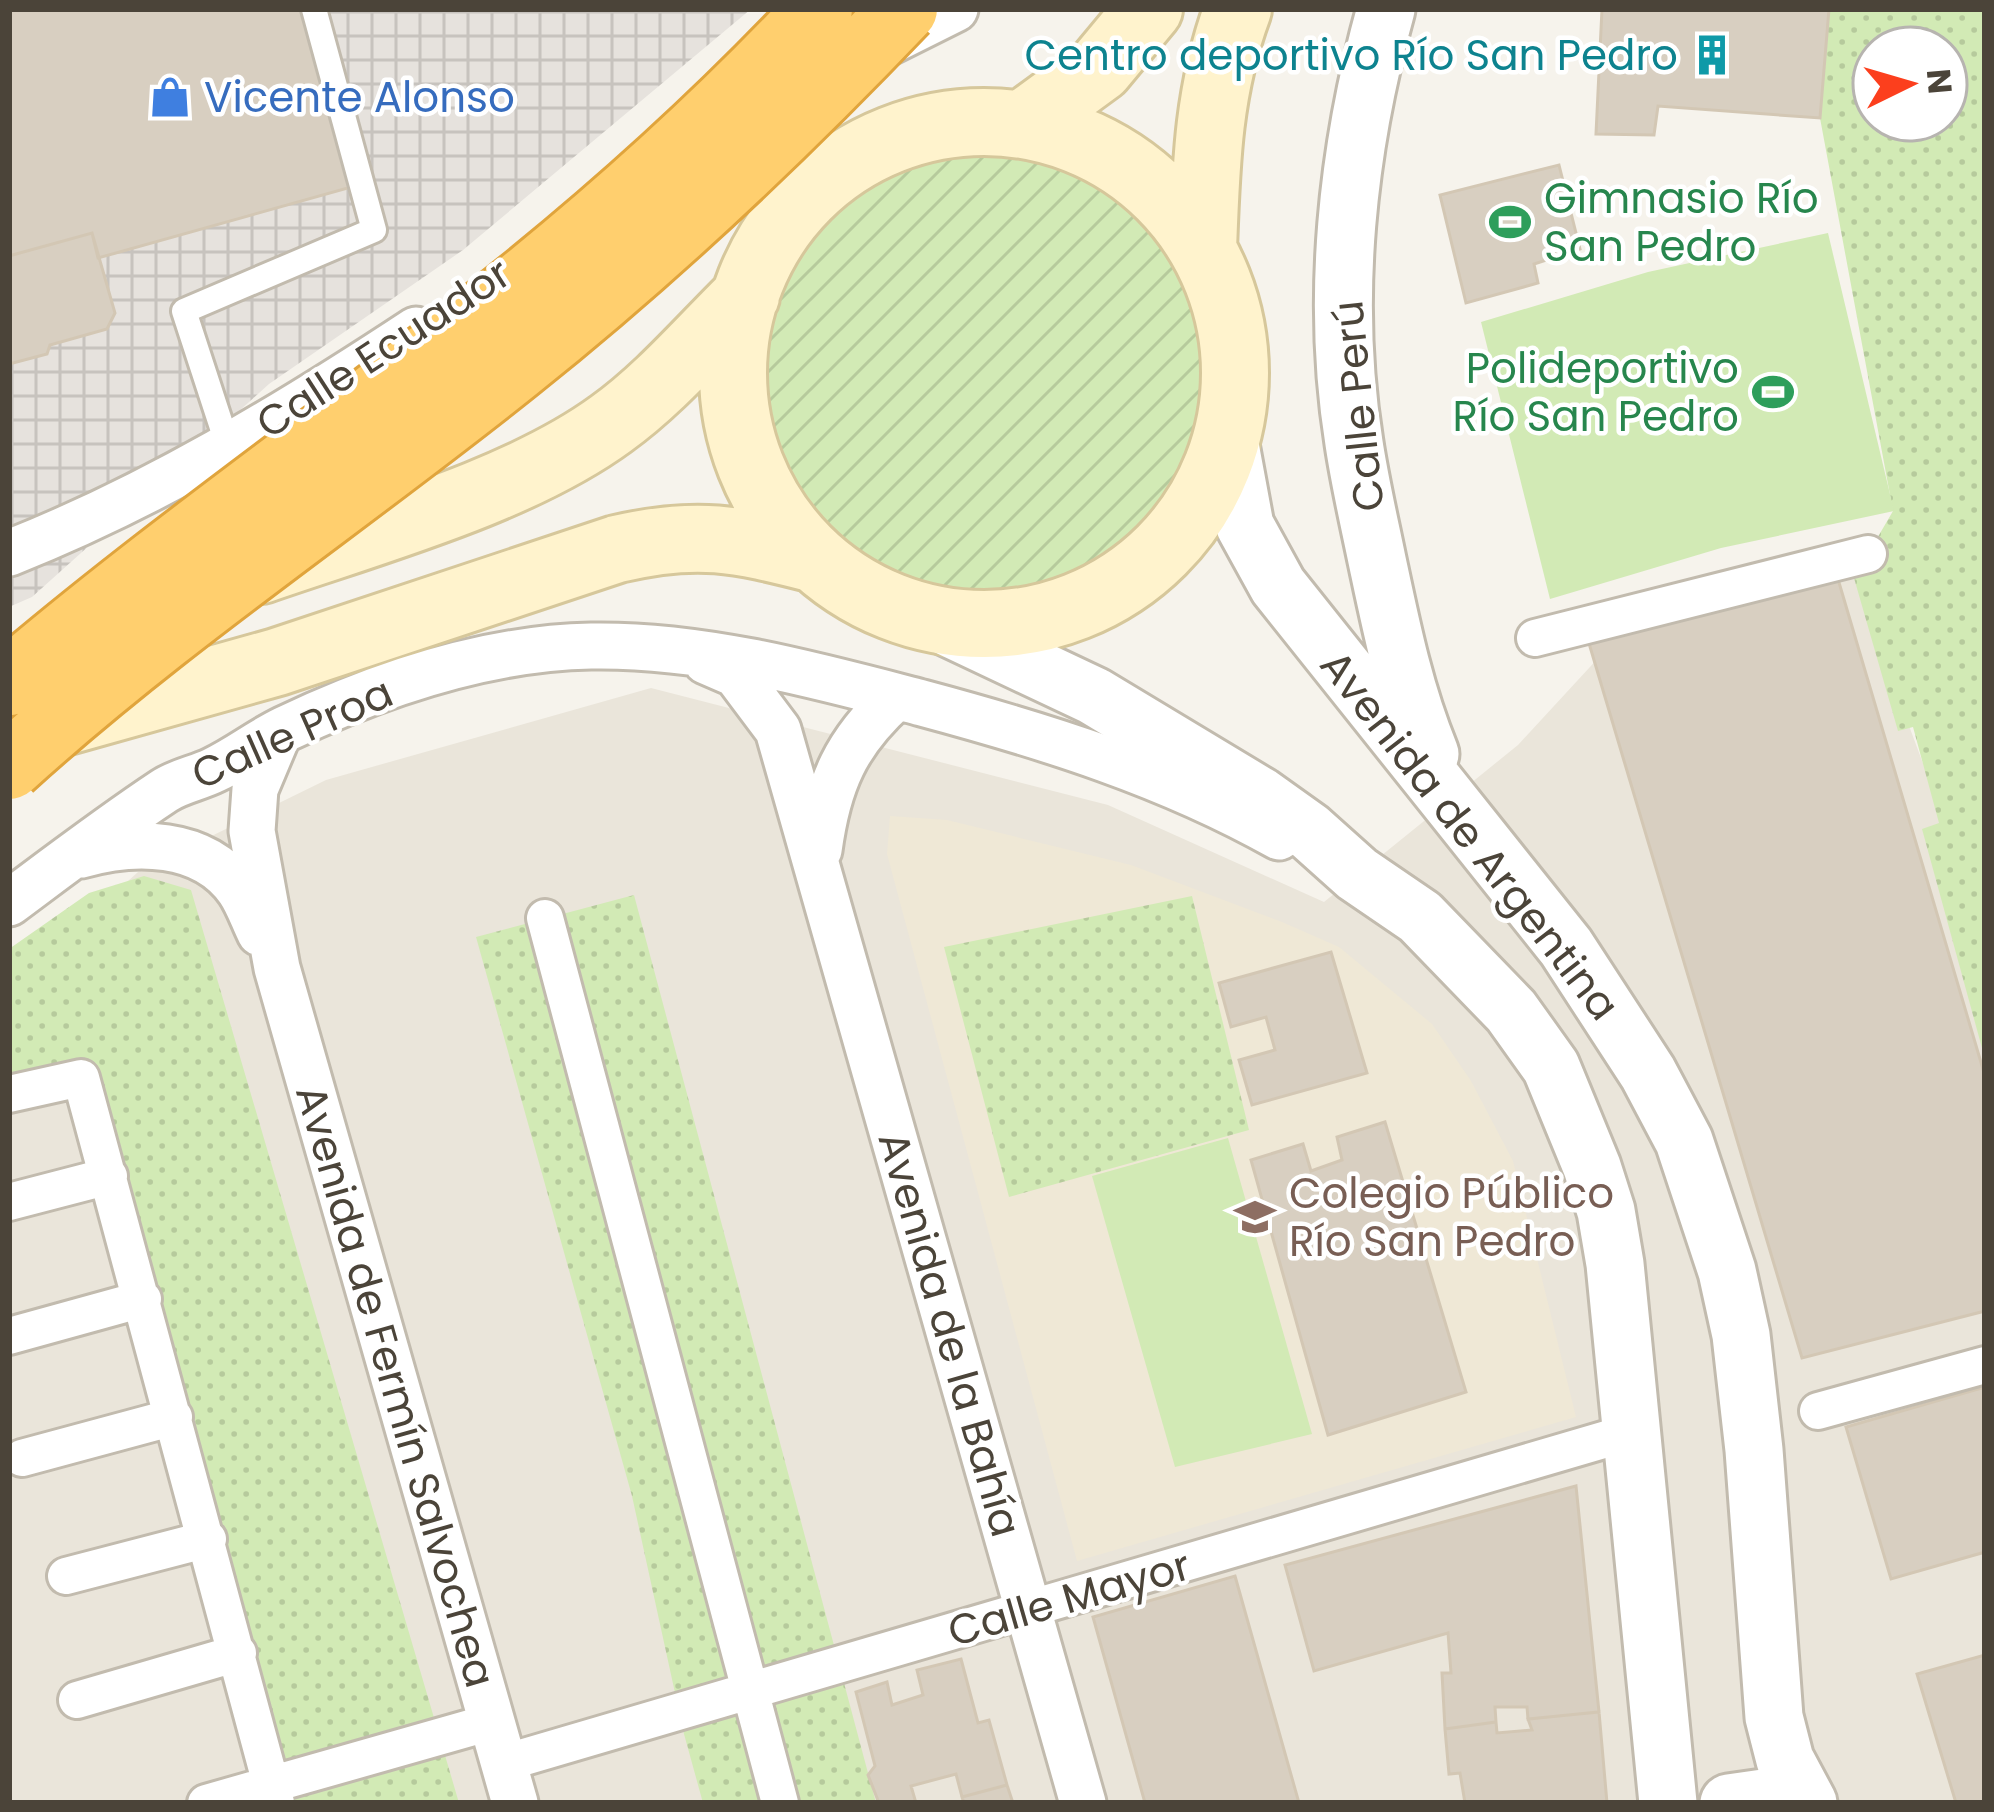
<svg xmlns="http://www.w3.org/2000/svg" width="1994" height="1812" font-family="Poppins,sans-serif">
  <defs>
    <pattern id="industrial-grid" width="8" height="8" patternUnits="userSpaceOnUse" patternTransform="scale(3)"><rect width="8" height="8" fill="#e6e2dd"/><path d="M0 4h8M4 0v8" fill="none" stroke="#c7c3be"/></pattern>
    <pattern id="park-dots" width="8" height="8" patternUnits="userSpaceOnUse" patternTransform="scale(3)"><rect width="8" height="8" fill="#d2eab5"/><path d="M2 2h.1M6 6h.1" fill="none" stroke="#b6ca9c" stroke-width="1.8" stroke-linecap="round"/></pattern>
    <pattern id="garden-furrows" width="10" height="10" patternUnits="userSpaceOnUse" patternTransform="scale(3)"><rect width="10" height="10" fill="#d2eab5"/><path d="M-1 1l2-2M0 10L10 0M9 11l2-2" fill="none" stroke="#b6ca9c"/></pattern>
  </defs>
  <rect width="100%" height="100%" fill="#f6f3ec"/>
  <path fill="#eae5da" d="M1854,578L1985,930V1803H9V989L138,872L326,780L651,688L1108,805L1324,902L1518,745L1613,642Z"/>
  <path fill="url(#industrial-grid)" d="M9,9H751L463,250L269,384L32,597L9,607Z"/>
  <path fill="#efe8d6" d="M890,816L947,820L1131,865L1282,922L1339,947L1432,1024L1471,1081L1513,1161L1576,1417L1077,1561L887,854Z"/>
  <path fill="url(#park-dots)" fill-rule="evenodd" d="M1829,9H1985V1059L1922,829L1939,823L1913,727L1898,731L1854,578L1893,511L1820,118ZM1874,48H1946V120H1874Z
    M144,876L191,890L459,1803H290L94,1062L9,1084V949L89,893Z
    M634,895L876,1803H703L684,1734L632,1496L476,937Z
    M1192,896L1249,1130L1009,1197L944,947Z"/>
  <path fill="url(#garden-furrows)" d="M754 374a229 229 0 1 1 458 0a229 229 0 1 1-458 0Z"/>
  <path fill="#d2eab5" d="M1828,233L1894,511L1721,548L1550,599L1481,322L1648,272Z
    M1228,1138L1312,1434L1175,1467L1092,1176Z"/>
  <path fill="#d8cfc1" stroke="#d3c7b4" stroke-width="3" d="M9,9H306L355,186L98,258L92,233L9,256Z
    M1602,9H1829L1820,118L1658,106L1654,135L1596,134Z
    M1559,165L1580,249L1534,264L1538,283L1466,303L1440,195Z
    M92,233L115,313L107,329L50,345L47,354L9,364V256Z
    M1835,569L1985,1076V1311L1802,1358L1588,640Z
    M1331,952L1367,1073L1252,1105L1239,1060L1275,1050L1266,1017L1231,1027L1219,983Z
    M1385,1122L1466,1392L1328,1435L1251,1160L1303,1144L1311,1171L1342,1160L1337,1137Z
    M1985,1387V1552L1891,1579L1846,1427Z
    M1576,1486L1599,1712L1528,1719L1527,1707H1495L1496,1722L1445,1729L1442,1673H1451L1448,1633L1314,1671L1285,1565Z
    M1235,1576L1299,1803H1145L1093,1617Z
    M1985,1655V1803H1956L1917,1674Z
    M961,1659L978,1723L989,1720L1007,1785L962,1797L956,1774L911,1786L916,1803H879L868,1775L875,1766L856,1692L887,1682L892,1705L923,1695L917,1670Z
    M1599,1712L1607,1803H1465L1460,1773L1449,1774L1445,1729L1496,1722L1497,1733L1532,1730L1528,1719Z
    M1007,1785L1013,1803H964L962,1797Z"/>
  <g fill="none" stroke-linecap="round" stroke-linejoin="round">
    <g stroke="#c2bbae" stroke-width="30">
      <path id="service" d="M228,446L184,311L374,230L314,9"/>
    </g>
    <g stroke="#c2bbae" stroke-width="42">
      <path id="pedestrian" d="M1535,638L1868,554
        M545,918L780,1803
        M9,1094L81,1078L276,1803
        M9,1202L109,1176
        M9,1336L143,1299
        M1818,1411L1985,1365
        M22,1458L174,1417
        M66,1576L208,1539
        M77,1700L238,1653
        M504,1763L1634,1431
        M206,1803L491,1722"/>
    </g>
    <g stroke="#c2bbae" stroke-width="51">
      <path id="minor" d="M881,46L955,9
        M9,553C153,496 287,415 416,330
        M706,661L736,674L778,730L1083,1803
        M279,732L255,789L252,831L277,968L515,1803
        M819,850C828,783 846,742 896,697
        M81,855C134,840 203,839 239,890C248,903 253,919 260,933
        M9,903C60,865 111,826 164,791C179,781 198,778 214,770C239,758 260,741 285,729C378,685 487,648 591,646C702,644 815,675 922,703C1045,736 1167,774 1279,837"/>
    </g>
    <g stroke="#c2bbae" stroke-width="63">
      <path id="tertiary" d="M1386,9C1347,149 1331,299 1354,443C1360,483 1369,521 1377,560C1391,626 1404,691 1430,754
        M1228,434L1245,526L1278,586L1566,947L1648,1073L1684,1141L1727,1271L1741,1335L1754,1450L1774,1717L1785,1760L1808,1803
        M933,620L1094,696L1260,796L1309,831L1357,874L1420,917L1511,1011L1551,1067L1592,1167L1606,1211L1615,1264L1668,1803
        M1729,1803L1764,1798L1796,1803"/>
    </g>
    <g stroke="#d6c79b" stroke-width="72">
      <path id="secondary" d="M733 373a251 251 0 1 1 502 0a251 251 0 1 1-502 0Z
        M1022,125L1100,68L1149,9
        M1203,250C1206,165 1208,89 1238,9
        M261,570C370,532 518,492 611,424C660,389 702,339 746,296
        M45,727L277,662L617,549C698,530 736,539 815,559"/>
    </g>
    <use href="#service" stroke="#fff" stroke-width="24"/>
    <use href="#pedestrian" stroke="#fff" stroke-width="36"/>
    <use href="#minor" stroke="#fff" stroke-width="45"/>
    <use href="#tertiary" stroke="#fff" stroke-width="57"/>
    <use href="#secondary" stroke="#fff3cd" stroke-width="66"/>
    <g stroke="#e0a43c" stroke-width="72" stroke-linecap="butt">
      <path id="motorway-bridge" d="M9,682C159,554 321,441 476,320C598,225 713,122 819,9
        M9,766C169,621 349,502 517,367C655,257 782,137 904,9"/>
    </g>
    <use href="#motorway-bridge" stroke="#ffcf6e" stroke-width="66"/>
  </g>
  <defs>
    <g id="building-bare" transform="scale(3.24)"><path d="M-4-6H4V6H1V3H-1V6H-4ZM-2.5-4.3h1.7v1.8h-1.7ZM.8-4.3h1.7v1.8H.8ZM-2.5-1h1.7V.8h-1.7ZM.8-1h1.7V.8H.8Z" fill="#0f9aa8" stroke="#fff" stroke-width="2.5" paint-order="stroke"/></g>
    <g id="shop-bare" transform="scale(3.24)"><path d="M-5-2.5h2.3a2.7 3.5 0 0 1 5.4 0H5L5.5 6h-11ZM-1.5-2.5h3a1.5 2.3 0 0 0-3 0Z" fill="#3f7fe0" stroke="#fff" stroke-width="2.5" paint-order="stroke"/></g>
    <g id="stadium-bare" transform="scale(3.24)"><path d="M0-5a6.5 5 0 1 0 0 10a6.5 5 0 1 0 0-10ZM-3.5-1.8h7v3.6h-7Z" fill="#2e9e5b" stroke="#fff" stroke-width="2.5" paint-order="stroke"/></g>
    <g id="school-bare" transform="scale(3.24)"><path d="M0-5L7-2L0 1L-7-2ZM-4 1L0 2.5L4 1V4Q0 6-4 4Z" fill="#8d6e63" stroke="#fff" stroke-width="2.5" paint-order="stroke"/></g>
  </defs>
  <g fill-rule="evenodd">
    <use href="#building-bare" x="1712" y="55"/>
    <use href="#shop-bare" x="170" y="97"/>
    <use href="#stadium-bare" x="1510" y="222"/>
    <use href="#stadium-bare" x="1773" y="392"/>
    <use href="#school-bare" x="1255" y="1217"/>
  </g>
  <g text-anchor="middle" stroke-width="9" stroke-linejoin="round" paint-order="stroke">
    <g font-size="42" fill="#0d838f" stroke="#fff" text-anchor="end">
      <text x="1678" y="70">Centro deportivo Río San Pedro</text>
    </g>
    <g font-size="42" fill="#366cbe" stroke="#fff" text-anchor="start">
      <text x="204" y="112">Vicente Alonso</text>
    </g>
    <g font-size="42" fill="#27864d" stroke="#fff" text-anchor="start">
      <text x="1544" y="213">Gimnasio Río<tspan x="1544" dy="48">San Pedro</tspan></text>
      <text x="1739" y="383" text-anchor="end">Polideportivo<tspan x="1739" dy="48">Río San Pedro</tspan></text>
    </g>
    <g font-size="42" fill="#4b4439" stroke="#fff">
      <text transform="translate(383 348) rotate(-33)" y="15">Calle Ecuador</text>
      <text transform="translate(1358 406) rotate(-96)" y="15">Calle Perú</text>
      <text transform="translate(292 733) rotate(-24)" y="15">Calle Proa</text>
      <text transform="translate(1470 835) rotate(52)" y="15">Avenida de Argentina</text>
      <text transform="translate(950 1334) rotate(74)" y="15">Avenida de la Bahía</text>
      <text transform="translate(396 1386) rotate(74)" y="15">Avenida de Fermín Salvochea</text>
      <text transform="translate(1069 1598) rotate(-16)" y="15">Calle Mayor</text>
    </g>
    <g font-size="42" fill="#785e54" stroke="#fff" text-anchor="start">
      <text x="1289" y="1208">Colegio Público<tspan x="1289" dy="48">Río San Pedro</tspan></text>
    </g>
  </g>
  <rect width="1994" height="1812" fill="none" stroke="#4b4439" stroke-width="24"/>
  <g transform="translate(1910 84) rotate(85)"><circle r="57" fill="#ffffff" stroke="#b7b4b0" stroke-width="3"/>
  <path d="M0-9L21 45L0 30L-21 45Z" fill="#fc3f1d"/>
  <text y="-18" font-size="33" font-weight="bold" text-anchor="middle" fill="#4b4439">N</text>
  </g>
</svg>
